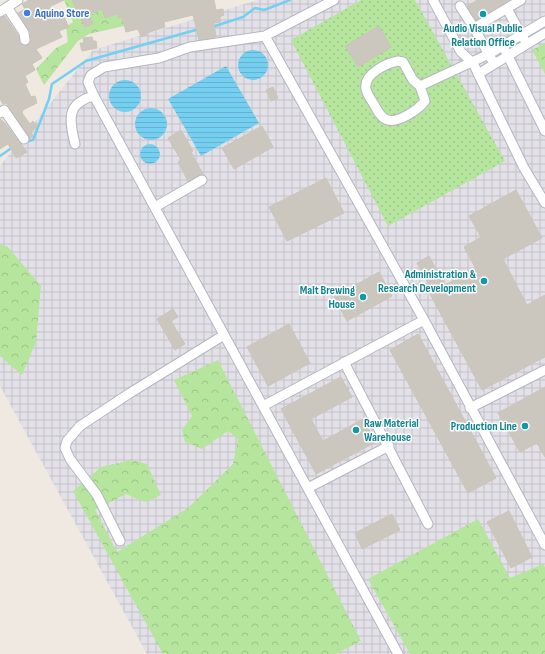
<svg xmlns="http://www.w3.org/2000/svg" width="545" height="654" font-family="'Sofia Sans Condensed',sans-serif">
  <defs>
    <pattern id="industrial-grid" width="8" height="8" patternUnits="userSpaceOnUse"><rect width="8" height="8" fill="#e3e1e8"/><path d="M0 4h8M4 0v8" fill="none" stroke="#c3c1c7"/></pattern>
    <pattern id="grass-dots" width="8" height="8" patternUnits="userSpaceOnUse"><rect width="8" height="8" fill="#b6e59e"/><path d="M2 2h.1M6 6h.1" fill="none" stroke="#9dc588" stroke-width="1.8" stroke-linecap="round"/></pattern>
    <pattern id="forest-crowns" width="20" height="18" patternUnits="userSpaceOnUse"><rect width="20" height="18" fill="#b6e59e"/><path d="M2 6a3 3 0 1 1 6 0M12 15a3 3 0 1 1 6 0" fill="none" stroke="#9dc588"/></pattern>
    <pattern id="water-rules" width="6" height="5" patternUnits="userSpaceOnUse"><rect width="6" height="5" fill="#75cff0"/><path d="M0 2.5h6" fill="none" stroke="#66b2ce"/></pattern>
  </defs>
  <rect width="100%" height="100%" fill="#efe9e1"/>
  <path fill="url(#industrial-grid)" d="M258,0H545V654H147L0,386V166L93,50Z"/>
  <path fill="url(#grass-dots)" d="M361,0H415L505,161L388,226L291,40Z"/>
  <path fill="url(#forest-crowns)" d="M64,0H93L88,16L119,1L124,26L89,34L78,41L44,85L36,69L56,48L68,42L66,27L73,22Z
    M545,43V74L532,50Z
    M0,244L8,247L41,286L36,342L22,375L3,359L0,354Z
    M218,360L361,641L336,654H163L73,491L101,467L132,460L147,464L161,495L145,502L126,494L95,510L117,552L188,508L233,464L238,439L228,431L202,449L185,442L182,430L192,416L174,380Z
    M478,519L510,578L543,564L545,567V654H410L368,579Z"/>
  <path fill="url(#water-rules)" d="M238 65a15 15 0 1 1 30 0a15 15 0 1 1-30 0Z
    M226,66L259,123L201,156L168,99Z
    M109 96a16 16 0 1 1 32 0a16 16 0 1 1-32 0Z
    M135 124a16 16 0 1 1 32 0a16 16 0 1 1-32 0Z
    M140 154a10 10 0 1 1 20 0a10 10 0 1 1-20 0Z"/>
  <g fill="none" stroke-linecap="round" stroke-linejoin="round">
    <path stroke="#75cff0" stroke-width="2.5" d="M212,27L243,17L255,8L264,10L290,0
      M24,142L33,140L49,99L52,84L86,61L199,29
      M0,156L13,147"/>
  </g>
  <path fill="#cbc7bf" stroke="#cbc5ba" d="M29,0H64L49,7L63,15L69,27L59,31L62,37L36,49L42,58L32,64L35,70L25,76L28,82L25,84L31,97L35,96L37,103L23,110L22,113L30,124L33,121L37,127L31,132L33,136L30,139L9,107L6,103L3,104L0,99V18L5,16L18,35L20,43L23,46L28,45L31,40L30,32L18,13L25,9L22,4Z
    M72,0H214L216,10L223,9L224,15L219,17L220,22L214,23L216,37L199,40L193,15L164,22L165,27L147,33V35L141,37L138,29L126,32L122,17L119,18L117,14L105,18L102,9L89,15L93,24L85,27Z
    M478,0H509L476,20L467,6Z
    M379,26L391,47L358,67L345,46Z
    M92,37L93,41H96L97,48L82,51L80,43H84L83,38Z
    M273,87L278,98L271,101L266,90Z
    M0,119L5,123L27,152L16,158L8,144L0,149Z
    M262,126L273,147L234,169L222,148Z
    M181,130L193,151L191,152L203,174L188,181L178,162L181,160L168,138Z
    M326,178L344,213L287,241L269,207Z
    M516,190L542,238L503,259L527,305L545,295V357L482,390L430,294L433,292L417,263L429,256L445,285L476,269L464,247L481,237L469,216Z
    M379,272L392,296L347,321L334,297Z
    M173,309L178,317L171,321L185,344L175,350L157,319Z
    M289,324L310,363L268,386L247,347Z
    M418,334L496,478L468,493L390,350Z
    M341,377L352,397L311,419L323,441L363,419L376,442L316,474L281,409Z
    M545,387V457L537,443L520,452L498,413Z
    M509,511L532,557L511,568L487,522Z
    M392,514L400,530L362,549L355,533Z"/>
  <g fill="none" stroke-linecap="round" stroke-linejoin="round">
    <g stroke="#b4b7c1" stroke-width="11">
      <path id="minor" d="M334,0L265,36L190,47L159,58L104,67L91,75L88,82L94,96L398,654
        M433,0L461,52L473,63L524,168L545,203
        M460,6L474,28L521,0
        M7,7L24,33L25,40
        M507,9L524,39
        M0,12L18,0
        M474,28L492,60
        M265,36L424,320L545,545
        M503,46L545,131
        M398,61L403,62L413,80L420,86L425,101C419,109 399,123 388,120C382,119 379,113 376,108C373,102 367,95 366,89C363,74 387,63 398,61Z
        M478,74L545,33
        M420,86L489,54L545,21
        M0,113L4,110L24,139
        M75,144C69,120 66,103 94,96
        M155,207L202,180
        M344,362L428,524
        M263,406L424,320
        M470,408L545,370
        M308,488L389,446
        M120,541L97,495L70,459L65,448L67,441L80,426L130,393L224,335"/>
    </g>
    <use href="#minor" stroke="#fff" stroke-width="9"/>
  </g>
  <circle fill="#3f7fe0" stroke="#fff" stroke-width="1.5" cx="27" cy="13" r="4"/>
  <g fill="#0f9aa8" stroke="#fff" stroke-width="1.5">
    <circle cx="483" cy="14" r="4"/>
    <circle cx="484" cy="281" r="4"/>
    <circle cx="363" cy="297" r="4"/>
    <circle cx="525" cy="426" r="4"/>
    <circle cx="356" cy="430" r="4"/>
  </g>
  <g text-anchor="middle" stroke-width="3" stroke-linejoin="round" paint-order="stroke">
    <g font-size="12" font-weight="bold" fill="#366cbe" stroke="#fff" text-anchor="start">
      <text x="35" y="17">Aquino Store</text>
    </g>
    <g font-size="12" font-weight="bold" fill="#0d838f" stroke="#fff" text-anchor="end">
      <text x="483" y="32" text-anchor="middle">Audio Visual Public<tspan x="483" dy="14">Relation Office</tspan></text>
      <text x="476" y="278">Administration &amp;<tspan x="476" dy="14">Research Development</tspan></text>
      <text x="355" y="294">Malt Brewing<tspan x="355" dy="14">House</tspan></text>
      <text x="364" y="427" text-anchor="start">Raw Material<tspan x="364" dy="14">Warehouse</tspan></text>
      <text x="517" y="430">Production Line</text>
    </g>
  </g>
</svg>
